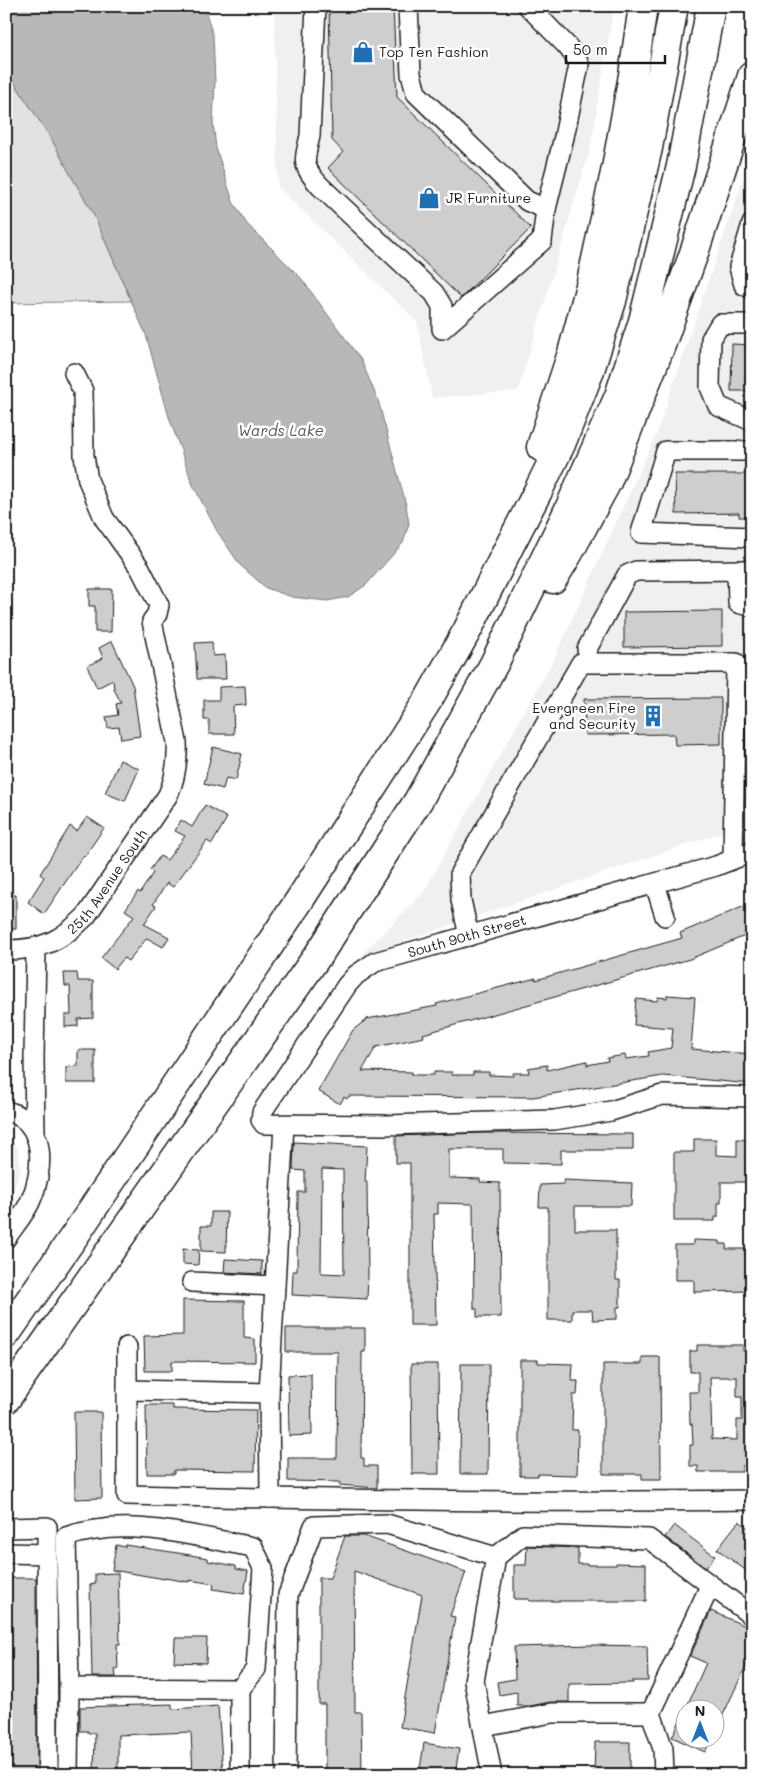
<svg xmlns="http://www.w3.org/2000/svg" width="758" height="1781" font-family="Mali,sans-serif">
  <rect width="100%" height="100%" fill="#fff"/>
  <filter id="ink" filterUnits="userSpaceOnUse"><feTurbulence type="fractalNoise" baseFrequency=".02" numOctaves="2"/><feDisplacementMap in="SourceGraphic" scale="10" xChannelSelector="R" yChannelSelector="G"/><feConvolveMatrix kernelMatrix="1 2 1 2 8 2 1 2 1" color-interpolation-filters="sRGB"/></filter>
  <g filter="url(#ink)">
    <path fill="#f0f0f0" d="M274,6H614L590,149L518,391L432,398L417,322L278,187Z
      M752,153V822L360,956L423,893L556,655L656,435Z
      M6,1134L18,1148L20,1169L12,1196L6,1204Z"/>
    <path fill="#e2e2e2" stroke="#7f7f7f" d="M6,70L52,140L69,172L94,215L131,301L6,303Z"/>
    <path fill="#b8b8b8" stroke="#7a7a7a" d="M6,6H204L213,36L215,81L213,122L216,148L233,202L247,224L301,278L361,360L378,400L406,505L409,524L403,543L366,585L348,597L327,601L292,597L266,588L240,565L217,531L193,485L169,417L146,335L94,215L69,172L52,140L6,70Z"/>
    <path fill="#cecece" stroke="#1c1c1c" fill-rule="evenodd" d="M329,6H393L397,97L531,228L461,298L328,168L343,152L332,140Z
      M732,344L752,345V391H731Z
      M675,474H752V517H739V513L676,514Z
      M89,589H112L111,632H95V606H89Z
      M722,611V646L624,647V612Z
      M112,641L133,686L140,736L121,739L119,727L108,728L106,717L118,715L116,704L121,703L114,689L113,680L97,688L87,666L103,658L99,648Z
      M212,642L213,656L225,655L226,679H197L195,643Z
      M245,686L246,705L233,706L234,734H209V720H204V700H219V687Z
      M721,698V744L675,745L674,734L585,735L584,699Z
      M213,747L242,754L236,780L226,778L223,789L204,784Z
      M120,760L139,769L125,801L105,793Z
      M205,805L227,818L212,844L207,841L173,887L167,883L153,904L156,906L144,924L169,937L163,947L147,938L128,961L124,958L115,969L101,958L134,916L125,910L138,891L140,893L153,873L150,870L160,856L167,860L185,836L175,831L181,820L192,827Z
      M87,817L104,828L84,857L83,856L44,914L28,902L44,877L40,874L70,826L77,831Z
      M6,895H16V929H6Z
      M752,903V933L690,959L423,1034L424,1037L376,1047L362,1071L412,1072V1075H434V1072H452V1075H473V1072H489V1075L513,1076V1073H529L528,1068L547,1065V1070L587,1061V1065L608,1061L607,1058L625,1055L626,1059L649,1056L648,1052L671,1048L673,1028L634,1025L636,999L657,1001L658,997L667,998V995L695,997L691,1049L752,1054V1084L663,1076L533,1097L349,1096L347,1099L344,1097L340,1104L318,1091L353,1030L367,1019L437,1006L436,1004L536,978V980L553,975L682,938L680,933Z
      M64,973H77L78,981H93V1018L78,1019V1026L65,1027V1015H71L70,986H65Z
      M78,1050H95V1083H66V1067L78,1066Z
      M483,1133L633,1134V1150H561V1164L503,1163V1149H449V1178L480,1179V1182L500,1183L501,1317H477V1309H474L473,1204L438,1203V1214H434L436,1325H410V1163H396V1136Z
      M694,1139H716V1155L737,1156V1139L752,1140V1182H721V1203H718V1217H715V1221H674V1152H694Z
      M294,1142L367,1146L365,1182H367L368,1275L367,1299L292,1295L293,1271H297L298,1192H305V1171L293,1170ZM322,1169L343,1170L344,1274L321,1273Z
      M564,1180L632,1183L631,1206H575V1230H616V1280H620V1307H617V1319L593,1320L592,1310H572V1320H548V1207H539L540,1185L564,1184Z
      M211,1212H227L226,1252L201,1251V1226H211Z
      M693,1240L720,1241V1244H727L726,1249H752V1291L694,1292V1280H675V1245H693Z
      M183,1249L199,1250L198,1265L183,1264Z
      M225,1259L262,1261V1274L224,1272Z
      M183,1300L244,1301V1338L255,1339V1362L172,1361V1371H145L144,1336L183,1335Z
      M286,1328H365V1352H362L361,1458H364V1466H377V1488L339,1485L340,1482L288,1481V1458H337L338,1352H286Z
      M697,1345H743V1351H752V1466H742V1472H698V1466H690V1445H693L692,1424H690L689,1392H698V1372H690V1351H697ZM710,1377H737V1397H742V1420H737V1440L712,1439Z
      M642,1357H660L661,1479H642V1474H603V1364H642Z
      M520,1360H538V1363L573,1364L572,1381H578L577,1395H573L572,1430H578L577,1475L538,1474V1476H520Z
      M411,1364H438L439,1474H412Z
      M461,1364H489L488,1474H460Z
      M311,1374L312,1435L289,1436L288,1375Z
      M146,1405H173V1409L256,1410L255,1471L174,1470V1474H147Z
      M74,1412H101L102,1498L75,1499Z
      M739,1521L752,1531V1575L717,1549Z
      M674,1525L715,1556L706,1568L665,1537Z
      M345,1536H364L466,1572L450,1616L455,1617L435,1733L400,1727L422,1595L354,1571L355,1712H361L362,1775H325V1704H319V1578H330Z
      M116,1545L125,1547V1545L178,1553L208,1558V1561L236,1566V1569L248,1571L244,1594L213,1589L214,1584L189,1580V1582L165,1578V1579L112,1570Z
      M527,1546L578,1548V1564H588V1565H616V1563L646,1564V1601H529V1599H514V1565H526Z
      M118,1573L120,1644H117L118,1669H115L116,1677H92L90,1585L95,1584V1574Z
      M6,1578H36L37,1775H6Z
      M711,1611L752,1629V1653L716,1730V1708H686L706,1663L690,1656Z
      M175,1638H207L206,1663L174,1662Z
      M591,1645L647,1646L648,1681H632L633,1683L569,1684V1702H550L530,1706H517V1692L499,1695L497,1682L515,1679L514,1647Z
      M172,1704V1709L218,1706L223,1773L193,1775L191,1732L118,1735V1774L94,1775L95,1733H88V1731H80V1707Z
      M686,1708V1738H712L705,1752L672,1737Z
      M595,1742H630V1775H594Z
      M424,1743L459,1749L455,1775H419Z"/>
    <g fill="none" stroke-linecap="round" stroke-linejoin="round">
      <g stroke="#1c1c1c" stroke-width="22">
        <g id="minor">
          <path d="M316,6L310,136C304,162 301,165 320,186L434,293L442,306V329L542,241L546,209L564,137L579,65L577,59L567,46L528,6"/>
          <path d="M408,6L411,74L416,93L527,201L546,209"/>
          <path d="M752,224L739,267L744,285L752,289"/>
          <path d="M752,324H720L711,339L710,387L718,406L752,421"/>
          <path d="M752,451H666L641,533L752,537"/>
          <path d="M737,570L738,603L752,607"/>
          <path d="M587,649L627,575L636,571L752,570"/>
          <path d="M752,852L716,866L375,962L356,975L347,985L262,1112L261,1120L264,1124L386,1125L554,1120L611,1111L662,1095L752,1097"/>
          <path d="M655,884L665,916"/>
          <path d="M469,936L461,900L460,873L581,663H736L733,859"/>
          <path id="s1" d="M6,950C42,950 61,941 86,916L168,795C176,777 178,761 177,742L152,621L157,614L159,605L140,568L104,518L88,480L84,456L83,391L74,373"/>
          <path d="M6,1111C48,1120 44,1172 30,1202C24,1215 14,1226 6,1238"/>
          <path d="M35,1134L34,1057L36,949"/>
          <path d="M192,1282L275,1286"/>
          <path d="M127,1347V1495C335,1500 544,1503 752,1500"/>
          <path d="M127,1390L269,1393"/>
          <path d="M270,1498L269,1393L284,1125"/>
          <path d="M6,1528L47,1527L48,1775"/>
          <path d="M6,1553L47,1554"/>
          <path d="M496,1557L523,1535L649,1539L752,1616"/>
          <path d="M69,1688L240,1689"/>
          <path d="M651,1713L710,1586"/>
          <path d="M483,1726L552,1713H651L663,1749L664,1775"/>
          <path d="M68,1775L69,1688L66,1537C127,1516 193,1536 253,1547L263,1568L256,1669L240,1689V1775"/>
          <path d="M286,1775L288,1595L314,1526L387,1524L496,1557L474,1681L492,1775"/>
        </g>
      </g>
      <g stroke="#1c1c1c" stroke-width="31">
        <path id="highway" d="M541,447L572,353L591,282L616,168L633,75L643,6
          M553,579L567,556L607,482L661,345L694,253L752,76
          M6,1334L75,1235L299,901L428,700L468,629L509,547L538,491L561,444L589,373L612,301L648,148L674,6
          M6,1399L323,948L418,801L494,664L569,509L619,396L643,321L681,166L711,6"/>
      </g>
      <use href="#minor" stroke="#fff" stroke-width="19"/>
      <use href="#highway" stroke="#fff" stroke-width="28"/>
    </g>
  </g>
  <defs>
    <g id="shop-bare" transform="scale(1.725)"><path d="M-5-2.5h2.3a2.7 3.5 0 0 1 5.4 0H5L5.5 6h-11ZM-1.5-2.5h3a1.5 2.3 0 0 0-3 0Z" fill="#1f6fb2" stroke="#fff" stroke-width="2.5" paint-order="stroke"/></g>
    <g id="building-bare" transform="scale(1.725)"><path d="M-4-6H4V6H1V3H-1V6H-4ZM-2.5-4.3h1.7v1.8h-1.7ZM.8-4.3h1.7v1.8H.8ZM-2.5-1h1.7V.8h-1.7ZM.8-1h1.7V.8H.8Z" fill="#1f6fb2" stroke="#fff" stroke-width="2.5" paint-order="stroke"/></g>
  </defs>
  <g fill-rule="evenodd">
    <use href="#shop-bare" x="363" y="52"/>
    <use href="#shop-bare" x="429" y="198"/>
    <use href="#building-bare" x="653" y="716"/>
  </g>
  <g text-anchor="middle" stroke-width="5" stroke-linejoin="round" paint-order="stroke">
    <g font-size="14" fill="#1c1c1c" stroke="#fff" text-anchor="start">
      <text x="379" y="57">Top Ten Fashion</text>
      <text x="446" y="203">JR Furniture</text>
      <text x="636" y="713" text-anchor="end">Evergreen Fire<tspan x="636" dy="16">and Security</tspan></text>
    </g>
    <g font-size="14" fill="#1c1c1c" stroke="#fff">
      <text dy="5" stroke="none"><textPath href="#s1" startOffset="130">25th Avenue South</textPath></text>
      <text transform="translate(467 936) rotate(-16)" y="5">South 90th Street</text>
    </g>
    <g font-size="15" font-style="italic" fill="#5a5a5a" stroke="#fff">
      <text x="281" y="436">Wards Lake</text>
    </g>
  </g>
  <rect width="758" height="1781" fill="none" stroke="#fff" stroke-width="25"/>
  <rect x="12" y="12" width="733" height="1756" fill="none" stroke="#1c1c1c" stroke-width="2" filter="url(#ink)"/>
  <g transform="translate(700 1724)"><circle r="24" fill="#ffffff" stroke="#a4a4a4"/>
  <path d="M0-4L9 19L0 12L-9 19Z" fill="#1f6fb2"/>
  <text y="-8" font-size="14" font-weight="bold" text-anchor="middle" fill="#1c1c1c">N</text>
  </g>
  <path d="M566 55v8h99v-8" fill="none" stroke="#1c1c1c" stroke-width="2.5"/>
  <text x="573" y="55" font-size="15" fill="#1c1c1c" stroke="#ffffff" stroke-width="4" paint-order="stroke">50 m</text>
</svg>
